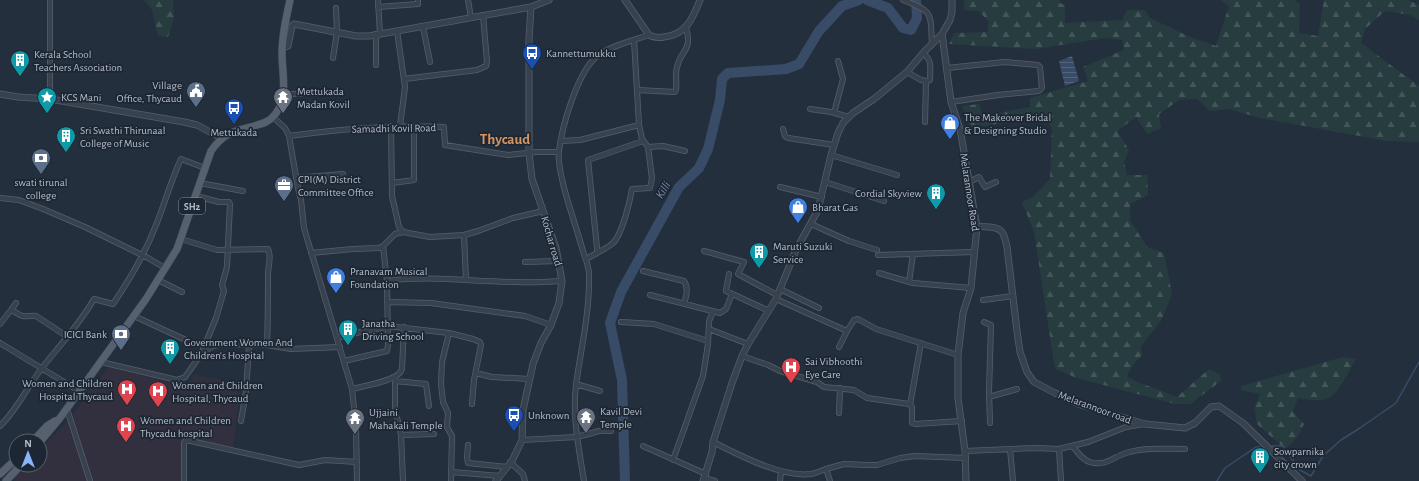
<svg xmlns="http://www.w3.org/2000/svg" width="1419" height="481" font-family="'Alegreya Sans',sans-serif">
  <defs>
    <pattern id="forest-firs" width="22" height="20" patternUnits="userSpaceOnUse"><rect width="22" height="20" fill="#263c3f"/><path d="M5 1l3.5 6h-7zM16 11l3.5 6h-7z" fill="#435659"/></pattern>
    <pattern id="water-rules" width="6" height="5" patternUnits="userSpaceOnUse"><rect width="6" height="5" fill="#394c67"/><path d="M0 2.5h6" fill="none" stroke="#53647b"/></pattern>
  </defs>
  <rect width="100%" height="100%" fill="#242f3e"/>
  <path fill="#32303f" d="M109,367L170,383L186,390L194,375L241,383L233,449L191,437L182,438V481H16L12,478L25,465H40V450L63,426Z"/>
  <path fill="url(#forest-firs)" d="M144,0H173L174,18L168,37L158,36L152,10Z
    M964,0H1060V3L1065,5V23L1122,20L1127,10H1145L1150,18L1190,37L1216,46L1229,6L1220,0H1294L1300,3L1299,33L1318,36L1324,0H1408L1419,5V20L1410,15L1385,11L1365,29L1361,43L1419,86V142L1387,141L1260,118L1229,109L1210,111L1197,99L1179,100L1159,114L1161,128L1147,134L1136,117L1117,131L1129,150L1124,162L1127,175H1147L1148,195L1130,204V220L1147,247L1164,253L1172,294L1161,321L1141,346L1142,355L1133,365L1127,376L1135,381L1177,397L1209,369L1220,374L1221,381L1190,404H1175L1077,378L1055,369L1034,232L1022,202L1033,197L1050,179L1052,129L1045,115L986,126L970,125L962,106L979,104L983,116L1030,107V98L1088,81L1083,67L1124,50L1122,40L1105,38L1035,49L949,44L954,33L988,32V21L979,11L964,10Z
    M1343,357L1356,359C1349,370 1339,395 1326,399C1318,402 1307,399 1298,398L1293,411L1304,424L1298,436L1285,449L1257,424L1254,408L1260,394L1241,390V386Z"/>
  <path fill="url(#water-rules)" d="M1072,56L1079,81L1065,86L1059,61Z"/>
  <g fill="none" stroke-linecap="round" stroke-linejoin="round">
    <path stroke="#394c67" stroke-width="1.5" d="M1272,446H1283L1300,470L1311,476L1323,456L1341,440L1360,428L1396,403L1419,362
      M1217,481L1225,468L1256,447H1260"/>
    <path stroke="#394c67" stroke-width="10" d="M867,0L888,8L903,28L911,30L917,18L916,0
      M625,481L622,380L610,323L621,292L679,187L699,168L708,149L720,100L722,79L728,73L786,69L799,64L819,31L842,6L859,0"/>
    <g stroke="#565f6c" stroke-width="6">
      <path id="minor" d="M378,0L380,34
        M468,0L471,18
        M903,0C934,12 930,12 932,44
        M378,7L418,4V0
        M423,27L430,62
        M397,31L405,87L400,126
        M376,34V65
        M634,40L639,125L642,139L648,147L663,146L685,151
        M923,53C933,61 930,69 930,80L926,81
        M333,58L337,32L336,8
        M947,68L1005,62L1038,65L1040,67L1042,88L1039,91L998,95L951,102
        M907,72L921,80L926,81L925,122
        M404,79L477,70L486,66L487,62L483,15
        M637,90L675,92L676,90C677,82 675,74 677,67C681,49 693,51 686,28
        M283,95L317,92
        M50,99V0
        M810,109L831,112L849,117
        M834,113L843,79L838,61
        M274,118L285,128L289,136L298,188L301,200L304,228L352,389L356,427L357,481
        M391,126L392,196L399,227L403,232
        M783,129L785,136L788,138L834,145
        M289,136C341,129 392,124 444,127L445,145L508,155L536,152H559
        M561,141L580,140L639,125
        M831,155L897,175
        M296,178L343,174
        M825,182L884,201
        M969,182L979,177L985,187L996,182
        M200,183L243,191
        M392,183L414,180V126
        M780,187L822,197
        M196,196L219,202H229L230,204L227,267L222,285L224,291L216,318L202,352
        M0,198L19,200L43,209L85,227L148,258L165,268
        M811,224L849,241L877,250
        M464,235L466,280
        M181,239L217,250L268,249C272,256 268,266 268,274C268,297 268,321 267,345
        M704,251L744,262L738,274L777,295
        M311,253L353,249L379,248L383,246L395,234L403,232L430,237L464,235L478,231L513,218L543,211
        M597,253C602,250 609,247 613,243C622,235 630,201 632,189L650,188L652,178L648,147
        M878,255L974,252
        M586,259L597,253V248L588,160L643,141
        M525,262L558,261
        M643,271L684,281C689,288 686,297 684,304
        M879,273L913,283L971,288
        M729,274L726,291L769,311
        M158,280L182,292
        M387,281C430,275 473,282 516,282C531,283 547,282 562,281
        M909,282L913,254
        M780,289L819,308
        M650,295L720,313L726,309L732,294
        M776,299L847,331L839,347
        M983,300L1013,296
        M387,302L431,303L525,316L551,325
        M11,310L16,303
        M134,316L188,341
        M621,322L654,324L708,341
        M984,322L991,325L989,392L990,423
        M0,324L11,310C15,311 18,315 23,316C27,317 31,315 36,316L68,337
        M387,326L449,333L473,339L480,342L481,345L474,380L472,404
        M709,329L748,344
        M847,331L854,320L858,319L876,329L958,355
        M449,333L442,362L441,384L443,402L448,413L447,427L452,436L451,481
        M337,338L364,331L387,327
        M0,343L79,391
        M742,356L768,365L780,371L817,382L824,387L854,390L867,398L909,404L912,407V423L915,424L962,421
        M344,361L387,351L388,345L387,281L383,246
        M101,362L177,380L185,377L202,353L213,346L223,344L267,345L291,349L340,347
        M476,373L492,377L530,379
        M395,377V413L398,421L401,435L403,481
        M395,381L426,384L429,406
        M576,384L600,391
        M352,389C363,386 399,381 402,369L404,327
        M989,397L1017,389
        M910,405L921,343
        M67,409L90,481
        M839,413L840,388
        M241,421L246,391L249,346
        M0,426C17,410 27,387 42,368C60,345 79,325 94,299L113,304C130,279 145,254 156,225C165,203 171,180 181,159L205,168
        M401,435L434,434
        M522,440L576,437L585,435L599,431H611
        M713,442C739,455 782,478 811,474C816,473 821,471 826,469
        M468,445L467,458L468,463L507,467
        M643,446L706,474
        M1072,446C1078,452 1082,460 1090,462C1105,467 1113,457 1126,453C1145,447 1166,449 1185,449
        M1010,449L1013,481
        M1059,449L1061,481
        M965,451L1036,448L1059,449L1088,442L1126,427L1144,424
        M673,460L703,376L708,344L709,321L713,312
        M510,462L523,474L525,481
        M452,472L500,476
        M704,478L715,481
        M184,481V443L186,440L299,465L325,460L357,462
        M584,481C579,449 572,417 576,385C581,348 590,312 589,274C589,266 585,258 583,251C578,234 573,218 568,202C564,188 557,165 559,151C562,126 577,74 596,57C607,47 634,40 649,35
        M780,481L781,472
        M830,481L826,469L844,464L868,465H877L900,458L915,456L966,458"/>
    </g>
    <g stroke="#565f6c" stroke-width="7">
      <path id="tertiary" d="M625,0L649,35C654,38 658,38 664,37C686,35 693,18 700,0
        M952,0V12L950,20L942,34L951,102L960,129L977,227L971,288L963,313L958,355V398L965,451L966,481
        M282,48L288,46L292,26L294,24L356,36H369L531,7L549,0
        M0,94L18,97L50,99L184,122L197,125L221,138
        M977,227C981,226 986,227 990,227C1004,228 1004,235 1007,247L1017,331L1020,352L1027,372L1034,382L1055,393L1081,405L1145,424L1185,428L1195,423L1211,407L1219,406L1243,423L1302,481
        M496,481L512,461L522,440L523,410L533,364L541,343L551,325L559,303L562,281L556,248L532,179L529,153V39L531,7
        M703,481L712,452L713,442L732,383L742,356L748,344L776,299L796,250L818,210L831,155L838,133L843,123L853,113L874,99L907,72L923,53L942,34"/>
    </g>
    <g stroke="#414a57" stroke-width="8">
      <path id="primary" d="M33,441L47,426L55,421
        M40,442L60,418L146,299L177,249L211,151C223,134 231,132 251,127C256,125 262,124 266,122C274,118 279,110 282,101C286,88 282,68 282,55C282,36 286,18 290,0
        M0,474L16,459
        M6,481L21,465"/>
    </g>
    <use href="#minor" stroke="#38414e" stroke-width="4.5"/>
    <use href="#tertiary" stroke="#38414e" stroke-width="5.5"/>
    <use href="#primary" stroke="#56606e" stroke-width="7"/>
  </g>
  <defs>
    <g id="bus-pin" transform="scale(1)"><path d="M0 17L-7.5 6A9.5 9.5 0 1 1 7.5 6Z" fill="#1a4fb4" stroke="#1d2633"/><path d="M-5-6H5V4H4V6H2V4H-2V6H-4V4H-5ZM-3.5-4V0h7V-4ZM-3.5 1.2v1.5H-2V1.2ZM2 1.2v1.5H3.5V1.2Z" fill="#fff"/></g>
    <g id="building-pin" transform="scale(1)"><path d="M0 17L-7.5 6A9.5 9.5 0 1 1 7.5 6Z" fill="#0f9aa8" stroke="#1d2633"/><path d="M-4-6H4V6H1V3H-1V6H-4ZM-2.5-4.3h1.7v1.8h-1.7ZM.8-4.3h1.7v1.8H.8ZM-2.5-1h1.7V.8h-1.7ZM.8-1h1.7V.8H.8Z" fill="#fff"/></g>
    <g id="civic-pin" transform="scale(1)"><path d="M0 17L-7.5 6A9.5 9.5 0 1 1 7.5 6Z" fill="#5c6f8a" stroke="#1d2633"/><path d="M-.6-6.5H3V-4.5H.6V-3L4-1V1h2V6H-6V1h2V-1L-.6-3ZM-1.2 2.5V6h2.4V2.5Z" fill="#fff"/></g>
    <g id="sight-pin" transform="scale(1)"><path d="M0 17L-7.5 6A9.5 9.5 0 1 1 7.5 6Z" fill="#0f9aa8" stroke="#1d2633"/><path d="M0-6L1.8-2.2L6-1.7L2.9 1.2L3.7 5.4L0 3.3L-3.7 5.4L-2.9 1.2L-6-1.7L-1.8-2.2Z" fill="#fff"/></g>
    <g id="temple-pin" transform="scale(1)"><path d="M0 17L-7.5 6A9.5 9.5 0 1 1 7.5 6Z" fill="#6b7280" stroke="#1d2633"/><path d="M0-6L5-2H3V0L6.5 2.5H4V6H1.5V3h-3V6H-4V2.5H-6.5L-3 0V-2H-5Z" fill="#fff"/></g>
    <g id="shop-pin" transform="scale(1)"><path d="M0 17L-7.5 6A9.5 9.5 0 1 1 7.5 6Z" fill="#3f7fe0" stroke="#1d2633"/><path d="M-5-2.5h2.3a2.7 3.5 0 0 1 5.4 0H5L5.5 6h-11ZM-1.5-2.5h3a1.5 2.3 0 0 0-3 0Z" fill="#fff"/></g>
    <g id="bank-pin" transform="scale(1)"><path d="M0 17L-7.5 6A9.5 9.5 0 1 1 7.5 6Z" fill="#5c6f8a" stroke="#1d2633"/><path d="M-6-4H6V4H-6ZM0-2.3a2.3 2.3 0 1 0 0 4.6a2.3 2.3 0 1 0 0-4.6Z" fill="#fff"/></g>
    <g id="office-pin" transform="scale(1)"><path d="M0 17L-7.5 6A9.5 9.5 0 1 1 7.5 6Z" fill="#5c6f8a" stroke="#1d2633"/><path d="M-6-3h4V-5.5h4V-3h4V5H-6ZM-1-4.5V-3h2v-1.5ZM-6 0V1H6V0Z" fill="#fff"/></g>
    <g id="hospital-pin" transform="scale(1)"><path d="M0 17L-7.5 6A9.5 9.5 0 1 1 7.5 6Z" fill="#e0444e" stroke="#1d2633"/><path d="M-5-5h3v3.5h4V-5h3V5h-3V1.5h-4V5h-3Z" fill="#fff"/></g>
  </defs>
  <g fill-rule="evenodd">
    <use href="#bus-pin" x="532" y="53"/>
    <use href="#building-pin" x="20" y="60"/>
    <use href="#civic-pin" x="196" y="91"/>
    <use href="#sight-pin" x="47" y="97"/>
    <use href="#temple-pin" x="283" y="97"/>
    <use href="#bus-pin" x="234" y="108"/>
    <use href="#shop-pin" x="950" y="123"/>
    <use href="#building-pin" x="66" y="136"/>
    <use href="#bank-pin" x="41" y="158"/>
    <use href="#office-pin" x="284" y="185"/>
    <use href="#building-pin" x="936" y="193"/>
    <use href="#shop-pin" x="798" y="207"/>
    <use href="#building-pin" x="759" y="252"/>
    <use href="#shop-pin" x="336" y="277"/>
    <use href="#building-pin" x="348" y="329"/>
    <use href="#bank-pin" x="121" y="334"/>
    <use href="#building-pin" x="170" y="348"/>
    <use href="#hospital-pin" x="791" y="367"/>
    <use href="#hospital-pin" x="127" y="389"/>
    <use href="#hospital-pin" x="158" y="391"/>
    <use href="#bus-pin" x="514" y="415"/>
    <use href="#temple-pin" x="586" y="417"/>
    <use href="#temple-pin" x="355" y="418"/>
    <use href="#hospital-pin" x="126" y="426"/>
    <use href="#building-pin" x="1260" y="457"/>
  </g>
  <g text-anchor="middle" stroke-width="3.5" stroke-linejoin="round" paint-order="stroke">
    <rect fill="#1d2633" stroke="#878f9c" stroke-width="1" x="179" y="198" width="26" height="16" rx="3"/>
    <g font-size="10" font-weight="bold" fill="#b4bcc9">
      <text x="192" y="210">SH2</text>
    </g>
    <g font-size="11" fill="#b4bcc9" stroke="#1d2633" text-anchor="start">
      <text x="546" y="57">Kannettumukku</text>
      <text x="34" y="58">Kerala School<tspan x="34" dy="13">Teachers Association</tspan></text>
      <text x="182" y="89" text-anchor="end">Village<tspan x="182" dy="13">Office, Thycaud</tspan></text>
      <text x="297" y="95">Mettukada<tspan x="297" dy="13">Madan Kovil</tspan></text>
      <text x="61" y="101">KCS Mani</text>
      <text x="964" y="121">The Makeover Bridal<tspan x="964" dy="13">&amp; Designing Studio</tspan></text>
      <text x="80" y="134">Sri Swathi Thirunaal<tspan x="80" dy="13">College of Music</tspan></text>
      <text x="234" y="136" text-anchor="middle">Mettukada</text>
      <text x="298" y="183">CPI(M) District<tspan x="298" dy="13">Committee Office</tspan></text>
      <text x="41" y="186" text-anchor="middle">swati tirunal<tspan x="41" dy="13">college</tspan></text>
      <text x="922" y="197" text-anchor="end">Cordial Skyview</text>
      <text x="812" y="211">Bharat Gas</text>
      <text x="773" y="250">Maruti Suzuki<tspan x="773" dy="13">Service</tspan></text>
      <text x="350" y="275">Pranavam Musical<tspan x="350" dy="13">Foundation</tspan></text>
      <text x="362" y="327">Janatha<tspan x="362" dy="13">Driving School</tspan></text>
      <text x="107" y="338" text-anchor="end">ICICI Bank</text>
      <text x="184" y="346">Government Women And<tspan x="184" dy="13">Children's Hospital</tspan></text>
      <text x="805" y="365">Sai Vibhoothi<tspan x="805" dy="13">Eye Care</tspan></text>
      <text x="113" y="387" text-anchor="end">Women and Children<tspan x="113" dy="13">Hospital Thycaud</tspan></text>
      <text x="172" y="389">Women and Children<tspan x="172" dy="13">Hospital, Thycaud</tspan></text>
      <text x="600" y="415">Kavil Devi<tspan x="600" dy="13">Temple</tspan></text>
      <text x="369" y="416">Ujjaini<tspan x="369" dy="13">Mahakali Temple</tspan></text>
      <text x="528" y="419">Unknown</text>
      <text x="140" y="424">Women and Children<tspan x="140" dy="13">Thycadu hospital</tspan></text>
      <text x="1274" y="455">Sowparnika<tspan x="1274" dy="13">city crown</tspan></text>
    </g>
    <g font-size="11" fill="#b4bcc9" stroke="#1d2633">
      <text transform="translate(394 128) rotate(-1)" y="4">Samadhi Kovil Road</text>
      <text transform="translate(970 192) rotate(81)" y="4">Melarannoor Road</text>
      <text transform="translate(552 241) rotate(74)" y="4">Kochar road</text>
      <text transform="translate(1095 407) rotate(20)" y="4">Melarannoor road</text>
    </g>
    <g font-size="12" font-style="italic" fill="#7c92b1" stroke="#1d2633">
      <text transform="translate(663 190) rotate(-58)" y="4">Killi</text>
    </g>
    <g font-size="15" font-weight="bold" fill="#d59563" stroke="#1d2633">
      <text x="505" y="144">Thycaud</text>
    </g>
  </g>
  <g transform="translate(28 453)"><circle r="19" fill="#1d2633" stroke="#59626f"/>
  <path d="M0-3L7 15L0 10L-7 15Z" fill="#8ab4f8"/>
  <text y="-6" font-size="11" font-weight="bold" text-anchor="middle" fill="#b4bcc9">N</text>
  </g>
</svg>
